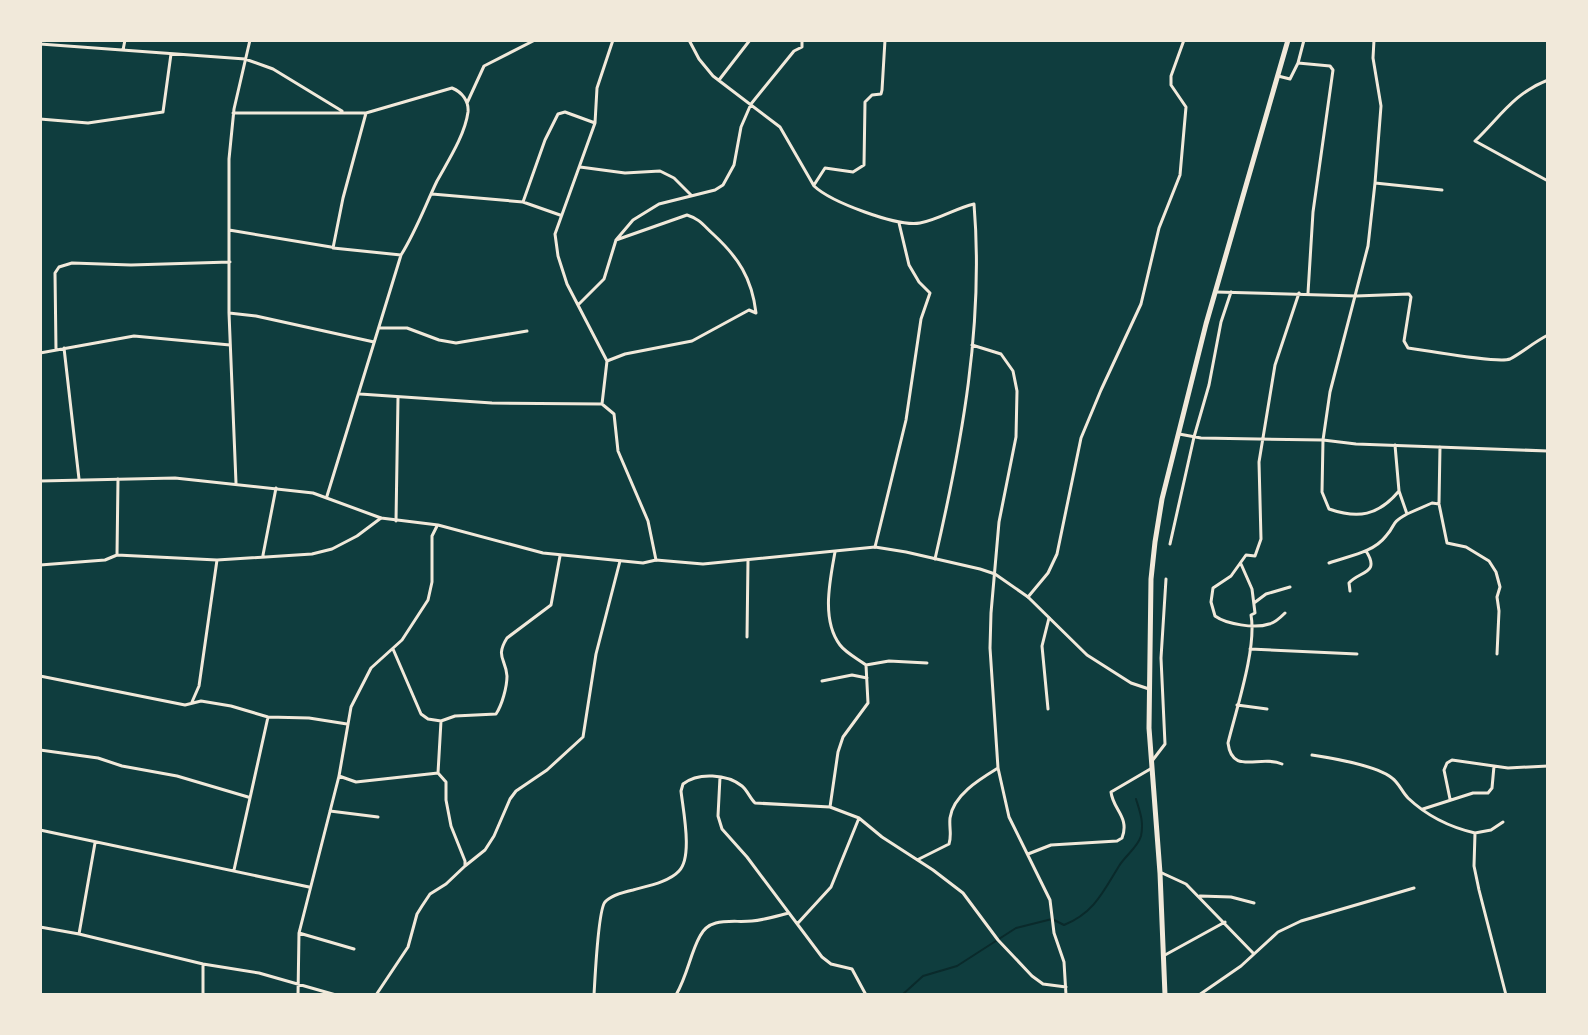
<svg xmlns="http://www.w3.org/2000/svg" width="1588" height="1035" font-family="'Roboto Condensed',sans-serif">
  <rect width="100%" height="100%" fill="#0f3d3e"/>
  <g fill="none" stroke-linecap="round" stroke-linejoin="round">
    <path stroke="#0a2a2b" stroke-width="2" d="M902,995L923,976L957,966L1016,928L1052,919L1064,925C1094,913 1103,892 1119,866C1125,856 1138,847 1141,836C1144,822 1140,812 1136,799"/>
    <path stroke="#f1e9da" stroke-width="3" d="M689,40L699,59L713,76L780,127L814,186C831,202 897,227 920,223C938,220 956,208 974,204C984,324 962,442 935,559
      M1374,40L1373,58L1381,106L1375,183L1368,246L1330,392L1323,440L1322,492L1329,509C1358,519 1378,516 1399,491L1395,445
      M40,44L245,59L273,69L342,111
      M123,50L125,40
      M1298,63L1304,40
      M1278,76L1290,79L1298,63L1330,66L1333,70L1313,212L1308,293
      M719,80L750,40
      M1548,80C1514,93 1500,117 1475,141L1548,181
      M467,103L484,66L535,40
      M233,113H366L452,88C462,92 469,101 468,112C465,135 448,161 437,181C425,206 416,231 401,255L327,496
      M366,113L343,198L333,248L401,255
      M40,119L88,123L163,112L171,54
      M580,167L625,173L660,171L674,178L691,195
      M1375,183L1442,190
      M814,185L825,168L853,172L864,165L865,102L872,95L881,94L882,90L885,40
      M432,194L523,202L560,215
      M523,202L545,140L558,114L565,112L595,123
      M229,230L331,247
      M1216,292L1356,296L1409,294L1411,297L1404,341L1408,348C1426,350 1498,364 1510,359C1523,352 1534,342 1548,335
      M579,304L604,279L616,240L633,220L659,204L715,190L723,185L734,165L741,127L751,104L794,51L802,47V40
      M229,313L256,316L374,342
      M379,328H407L439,340L456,343L527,331
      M972,345L1001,354L1013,371L1017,391L1016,437L999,522L991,613L990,648L998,768L1009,817L1050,900L1054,933L1064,962L1066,995
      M64,348L79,479
      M56,350L55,273L59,267L72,263L131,265L230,262
      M40,353L134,336L230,345
      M607,361L625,354L692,341L749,310L756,313C752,278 738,257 713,234C704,226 700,219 687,215L616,240
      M360,394L492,403L602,404L614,414L618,451L648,521L656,560
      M602,404L607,361L567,284L558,256L555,234L595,123L597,88L613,40
      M1179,434L1201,438L1323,440L1356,444L1548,451
      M236,483L229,313V159L234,109L250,40
      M1399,491L1407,514L1432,503L1439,504L1447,543L1466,547L1489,561L1496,572L1500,587L1497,597L1499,611L1497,654
      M1439,503L1440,447
      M396,521L398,398
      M1170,544L1194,437L1209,385L1221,322L1231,292
      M875,547L906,420L921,319L930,293L919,282L909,265L899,223
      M835,552C830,580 821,620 840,645C846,653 858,659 866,665L889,661L927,663
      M117,555L118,479
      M263,555L276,488
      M1329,563C1348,556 1373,553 1386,536C1397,524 1389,524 1407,514
      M1241,564L1252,589L1255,613L1251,615C1257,648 1236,710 1228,743C1232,776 1260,754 1282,764
      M40,565L105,560L117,555L217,560L312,554L332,549L357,536L381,518
      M1350,591L1349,583C1359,571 1381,574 1366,551
      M1028,597L1048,573L1057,554L1081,438L1101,390L1141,304L1159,228L1180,175L1186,107L1171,85V76L1184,40
      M1254,603L1266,594L1290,587
      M1285,613C1281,617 1275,623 1269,624C1255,629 1226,624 1215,616L1211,602L1213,588L1231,576L1246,555L1255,556L1261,539L1259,462L1275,365L1299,293
      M747,637L748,560
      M393,649L421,714L428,719L441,721
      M1250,649L1357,654
      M40,676L185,705L201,701L231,706L268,717L309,718L347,724
      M822,681L852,675L867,678
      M192,702L199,686L217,560
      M1237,705L1267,709
      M1048,709L1042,646L1049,618
      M40,750L98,758L122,766L177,776L248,797
      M1312,755C1332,758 1377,766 1392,778C1399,783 1402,792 1408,798C1427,816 1449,827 1475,833L1474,866L1479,890L1506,995
      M1152,761L1165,744L1161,658L1166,579
      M438,773L441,721L455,716L496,714C502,705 507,687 507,676C506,659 495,657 507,638L551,605L560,556
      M339,776L356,782L438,773L446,782V800L451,826L465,861V866L446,884L430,894L422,906L417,914L408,947L376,995
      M720,777L718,816L722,829L747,857L822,957L831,964L852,969L866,995
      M1450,799L1444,770L1447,763L1452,760L1508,768L1548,766
      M830,807L838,752L843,737L868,703L866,665
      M1423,809L1473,793H1488L1492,788L1494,766
      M330,811L378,817
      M40,830L309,887
      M1475,833L1491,830L1503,822
      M1028,854L1051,845L1117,841L1122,838C1130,817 1113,810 1111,792L1152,768
      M919,859L949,844C952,835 949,828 950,818C953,795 980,779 998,768
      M465,866L485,850L494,836L510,799L516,791L547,770L583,737L596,654L620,561
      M234,870L268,717
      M1162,873L1186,884L1254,954
      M1200,896L1231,897L1254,903
      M798,923L831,887L859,818
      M40,927L79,934L203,964L259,973L336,995
      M299,933L354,949
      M79,934L95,843
      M1165,955L1225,922
      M203,964V995
      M298,995L299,933L339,776L351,707L371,668L402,640L428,600L432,582V536L437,526
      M594,995C595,979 598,910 605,902C611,895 624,892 633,890C647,886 669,882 679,871C693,857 683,810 681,791L683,784C698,772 727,774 742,786C747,790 750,798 755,803L830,807L859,818L882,837L933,870L963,893L998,940L1032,976L1043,984L1066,987
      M676,995C688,974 690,954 700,936C710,916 733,923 752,921C764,920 777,916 789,913
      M1199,995L1241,966L1278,932L1301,921L1414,888"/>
    <path stroke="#f1e9da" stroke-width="3" d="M40,481L175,478L313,493L381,518L438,525L543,553L643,563L656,560L703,564L875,547L906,552L980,569L995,574L1028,597L1087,655L1131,683L1149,689"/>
    <path stroke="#f1e9da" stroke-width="5" d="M1165,995L1160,873L1149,728L1151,579L1155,542L1162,499L1206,324L1288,40"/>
  </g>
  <rect width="1588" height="1035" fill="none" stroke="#f1e9da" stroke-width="84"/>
</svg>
